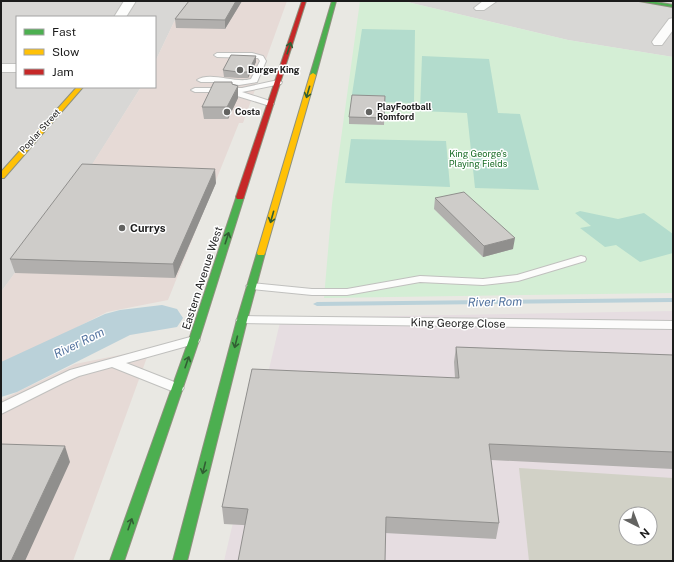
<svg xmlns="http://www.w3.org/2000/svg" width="674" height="562" font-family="'Public Sans',sans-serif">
  <rect width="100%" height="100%" fill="#e9e8e3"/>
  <path fill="#d8d7d5" d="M1,1H190L174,22L155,62V17H17V87H141L92,165L155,87L226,31L85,177L1,292Z
    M403,1H673V57L568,40Z"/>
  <path fill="#e6dad6" d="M190,1H287L243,123H239L168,300L107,312L1,366V292L84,177L141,87H155V62L174,22Z
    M150,349L73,561H1V400L75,364Z"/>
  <path fill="#e6dde1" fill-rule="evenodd" d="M673,311V561H224L281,318ZM626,514H650V538H626Z"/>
  <path fill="#d1d1c6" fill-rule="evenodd" d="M519,468L673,478V561H529ZM626,514H650V538H626Z"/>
  <path fill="#d4eed5" d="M360,1H403L568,40L673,57V293L324,298L332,204Z"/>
  <path fill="#b3dccd" d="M362,29L415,30L414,103L351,101Z
    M422,56L489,59L498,113L520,114L539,190L475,188L467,113L420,111Z
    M351,139L446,141L450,187L345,183Z
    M580,211L618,219L644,213L673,234V253L640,262L616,245L605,247L580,228L591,226L575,213Z"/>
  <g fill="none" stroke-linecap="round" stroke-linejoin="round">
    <path fill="#bad1d9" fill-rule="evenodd" d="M673,298V302L317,306L313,304L317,302Z"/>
    <path fill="#bad1d9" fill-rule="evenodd" d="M162,305L177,309L183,318L177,327L130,335L17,392L1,397V362L105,314L120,310Z"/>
    <g stroke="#c0c0be" stroke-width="2">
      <path id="lane" d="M252,53L263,56L266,61L257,82L239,85L221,82H201L197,80C210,71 236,84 251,79L260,61L258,58L217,57L214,55L217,53Z
        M278,80L282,82L281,84L242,92L273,102L274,104L270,106L234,95V92H195L191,90L195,88H242Z
        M581,256L585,257L586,259L585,261L518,281L483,285L420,282L347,295H312L252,289L246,286L252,283L312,289H347L420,276L483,279L517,275Z
        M242,316L673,321V329L238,323L236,320Z
        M194,336L198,337L200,340L198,343L126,363L182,385L184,388L182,391H172L112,367L79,376L63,383L1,414V403L70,370Z"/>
    </g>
    <g stroke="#c0c0be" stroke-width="2">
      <path id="street" d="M124,1H136L126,17H114Z
        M483,1H497L484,10H476L474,8Z
        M673,18V30L662,45H654L652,42L654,39L669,19Z
        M1,64H17V72H1Z"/>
    </g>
    <g stroke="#8e917e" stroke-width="2">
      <path id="fast" d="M332,1H336L316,75L311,76L310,75Z
        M639,1H650L673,5V7Z
        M237,195H243L244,197L199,340L124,561H110L189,340Z
        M261,250L265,253L247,320L187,561H173L237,320L257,253Z"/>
    </g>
    <g stroke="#8e917e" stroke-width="2">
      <path id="slow" d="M313,73L316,75L265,253L264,255H258L257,253L310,75Z
        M77,87H83L4,178H1V172Z"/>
    </g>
    <g stroke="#8e917e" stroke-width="2">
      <path id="jam" d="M302,1H306L244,197L243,199H237L236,197Z"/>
    </g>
    <use href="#lane" fill="#fcfcfb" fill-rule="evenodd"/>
    <use href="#street" fill="#fcfcfb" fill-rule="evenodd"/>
    <use href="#fast" fill="#4caf50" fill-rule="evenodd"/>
    <use href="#slow" fill="#ffc107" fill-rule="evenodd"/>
    <use href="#jam" fill="#c62828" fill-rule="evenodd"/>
  </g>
  <path fill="#b1afad" d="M189,1H242L225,29L176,28L175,19Z
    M256,56V62L248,78H238L224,77L223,70Z
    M232,84L238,98L228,119H204L202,107Z
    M385,96L384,125L349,124V117Z
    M216,183L175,278L15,273L10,259Z
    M435,198L513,249L483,257L434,209Z
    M456,347L673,355V469L491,460L499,523L496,539L385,533L224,524L222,507L455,378L454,362Z"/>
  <path fill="#908f8d" d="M236,1H242L225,29V20Z
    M256,56V62L248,78V72Z
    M238,86V98L228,119L227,107Z
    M215,169L216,183L175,278L173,264Z
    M515,238L513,249L483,257L484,246Z
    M65,446L70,462L25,561H11Z"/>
  <path fill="#ceccc9" stroke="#908f8d" d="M189,1H236L225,20L175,19Z
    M231,55L256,56L248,72H238L223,70Z
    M214,82H232V84L238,86L227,107H202Z
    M352,95L385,96L384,118L349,117Z
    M82,164L215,169L173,264L10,259Z
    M464,192L515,238L484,246L435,198Z
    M456,347L673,355V452L489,444L499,523L386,517L385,561H238L248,509L222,507L252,369L459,378Z
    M1,444L65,446L11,561H1Z"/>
  <defs><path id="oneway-shaft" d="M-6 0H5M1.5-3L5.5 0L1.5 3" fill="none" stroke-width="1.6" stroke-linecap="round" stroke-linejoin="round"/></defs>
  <g stroke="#315e33">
    <use href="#oneway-shaft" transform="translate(289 48) rotate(-72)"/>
    <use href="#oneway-shaft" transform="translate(308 92) rotate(106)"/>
    <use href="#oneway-shaft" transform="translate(272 217) rotate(106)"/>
    <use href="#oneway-shaft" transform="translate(227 238) rotate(-72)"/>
    <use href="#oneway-shaft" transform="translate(236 342) rotate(104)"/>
    <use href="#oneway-shaft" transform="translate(187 362) rotate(-71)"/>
    <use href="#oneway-shaft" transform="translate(204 468) rotate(104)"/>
    <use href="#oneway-shaft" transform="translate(130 524) rotate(-71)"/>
  </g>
  <g fill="#636361" stroke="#fff" stroke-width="1.5">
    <circle cx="240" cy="70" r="4"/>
    <circle cx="227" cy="112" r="4"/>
    <circle cx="369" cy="112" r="4"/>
    <circle cx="122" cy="228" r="4"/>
  </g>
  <g text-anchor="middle" stroke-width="3" stroke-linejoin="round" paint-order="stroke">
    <g font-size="9" font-weight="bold" fill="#1b1b1b" stroke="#fff" text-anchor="start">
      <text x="248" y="73">Burger King</text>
      <text x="377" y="110">PlayFootball<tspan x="377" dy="10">Romford</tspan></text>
      <text x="235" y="115">Costa</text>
    </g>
    <g font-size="9" fill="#1b1b1b" stroke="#fff">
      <text transform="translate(40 131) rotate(-48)" y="3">Poplar Street</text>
    </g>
    <g font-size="9" fill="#176b24" stroke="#fff">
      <text x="478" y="157">King George's<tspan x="478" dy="10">Playing Fields</tspan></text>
    </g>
    <g font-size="11" font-weight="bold" fill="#1b1b1b" stroke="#fff" text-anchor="start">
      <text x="130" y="232">Currys</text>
    </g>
    <g font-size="11" fill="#1b1b1b" stroke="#fff">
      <text transform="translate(202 278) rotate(-72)" y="4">Eastern Avenue West</text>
      <text transform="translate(458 323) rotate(1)" y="4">King George Close</text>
    </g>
    <g font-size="12" font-style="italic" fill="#53739f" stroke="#fff">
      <text transform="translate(495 302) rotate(-1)" y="4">River Rom</text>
      <text transform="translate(79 343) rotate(-26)" y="4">River Rom</text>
    </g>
  </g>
  <rect width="674" height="562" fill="none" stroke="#1b1b1b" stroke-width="4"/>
  <rect x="16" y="16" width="140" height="72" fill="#ffffff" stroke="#a4a4a4"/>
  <rect x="24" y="29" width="20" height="6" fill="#4caf50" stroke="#a4a4a4"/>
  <text x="52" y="36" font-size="12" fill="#1b1b1b">Fast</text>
  <rect x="24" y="49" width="20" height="6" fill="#ffc107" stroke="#a4a4a4"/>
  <text x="52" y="56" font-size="12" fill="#1b1b1b">Slow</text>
  <rect x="24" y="69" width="20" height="6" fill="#c62828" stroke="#a4a4a4"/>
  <text x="52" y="76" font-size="12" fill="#1b1b1b">Jam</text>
  <g transform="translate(638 526) rotate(138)"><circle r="19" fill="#ffffff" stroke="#a4a4a4"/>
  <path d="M0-3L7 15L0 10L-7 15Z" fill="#636361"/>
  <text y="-6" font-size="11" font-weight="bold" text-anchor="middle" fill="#1b1b1b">N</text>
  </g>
</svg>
